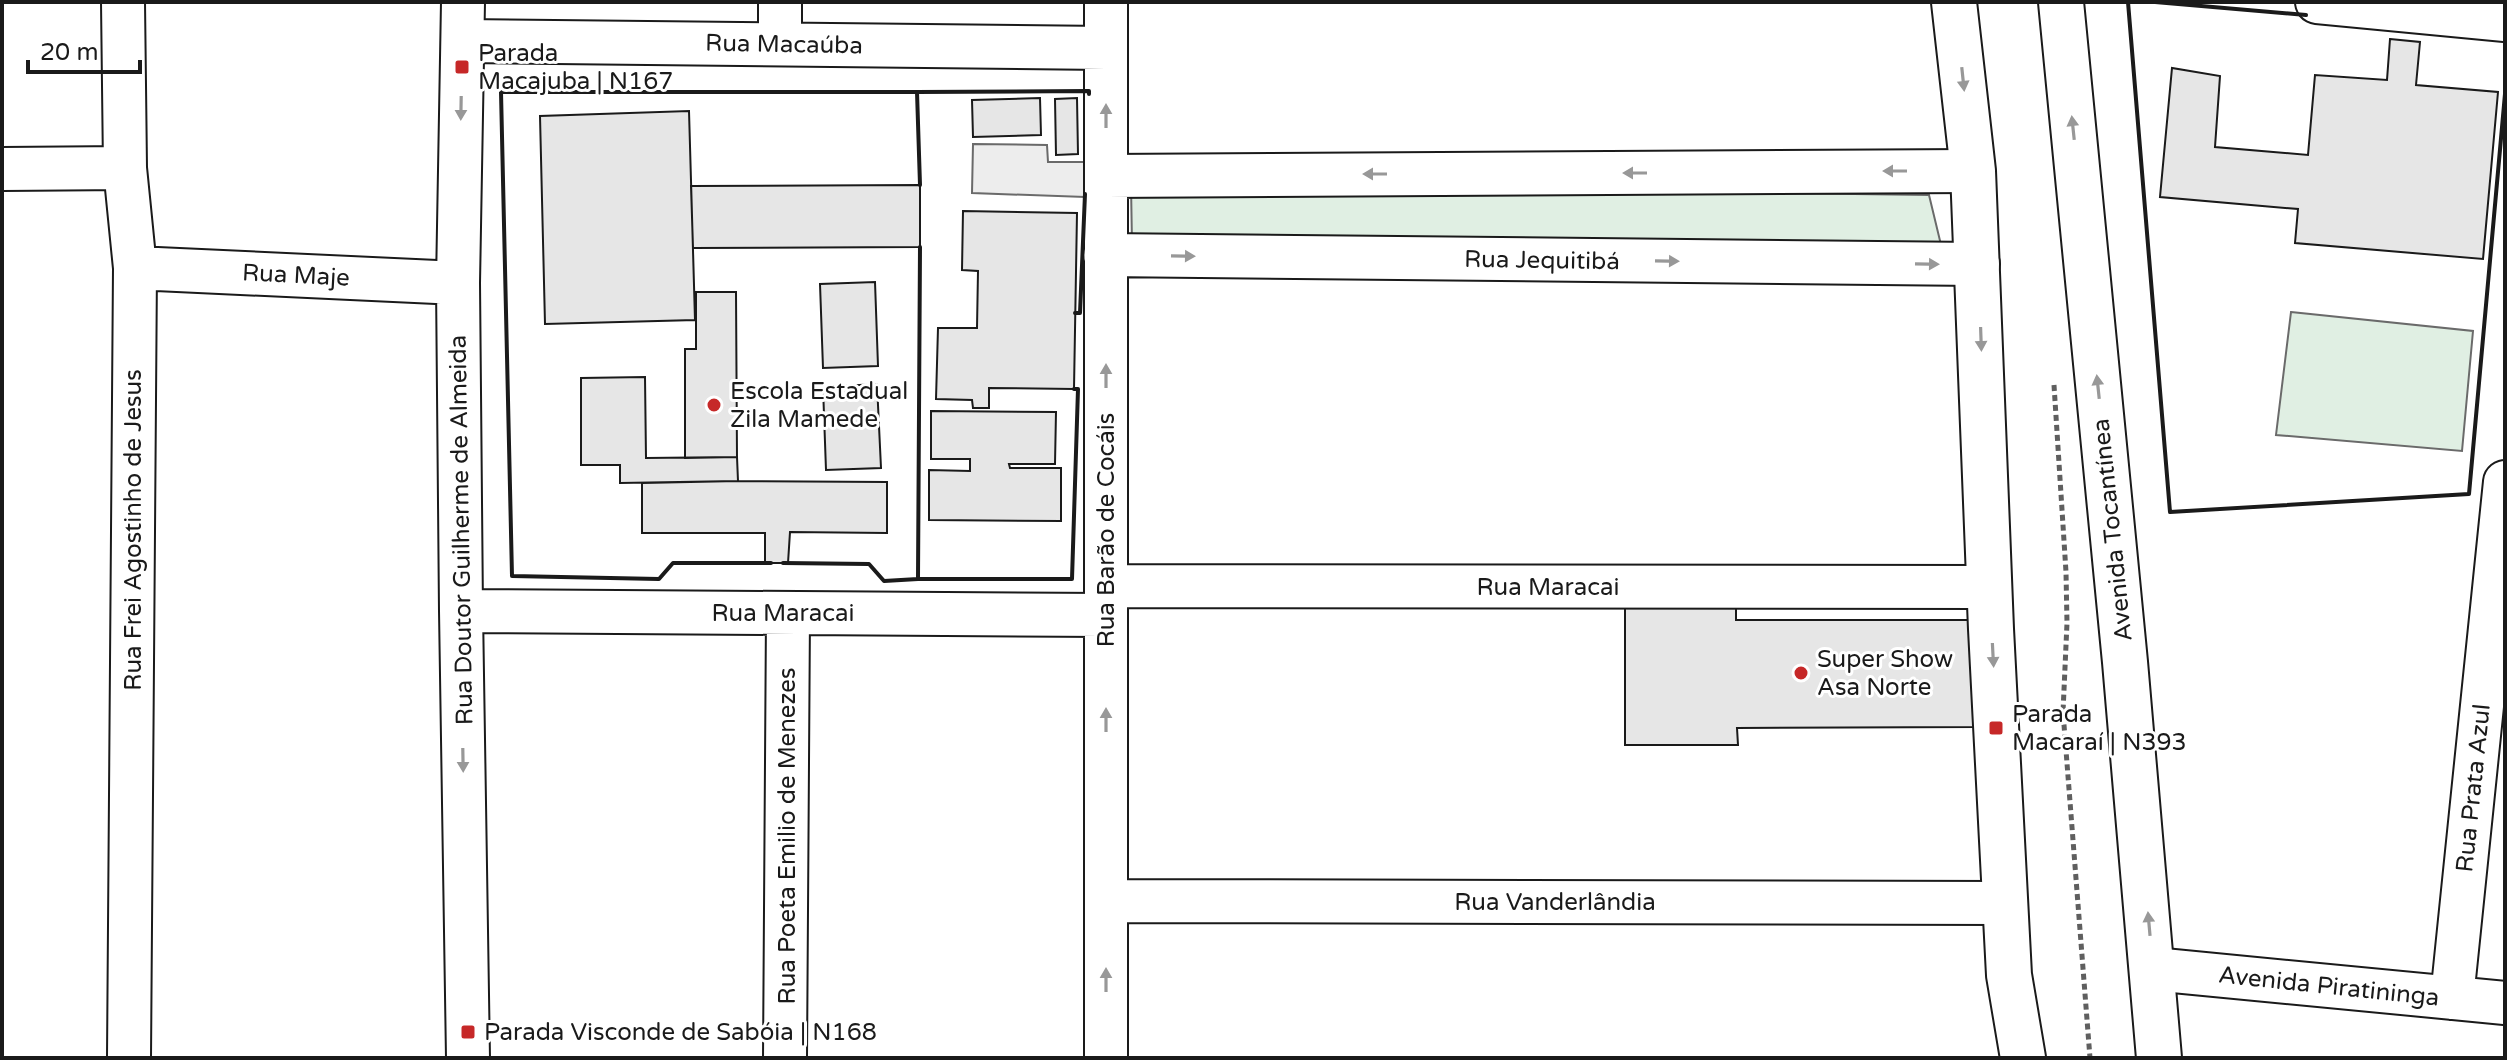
<svg xmlns="http://www.w3.org/2000/svg" width="2507" height="1060" font-family="'Varela Round',sans-serif">
  <rect width="100%" height="100%" fill="#fff"/>
  <path fill="#e0efe3" stroke="#6a6a6a" stroke-width="2" d="M1131,185L1929,195L1942,249L1132,244Z
    M2291,312L2473,331L2462,451L2276,435Z"/>
  <path fill="#ededed" stroke="#6a6a6a" stroke-width="2" d="M973,144L1047,145L1048,162H1086L1085,197L972,193Z"/>
  <path fill="#e6e6e6" stroke="#1a1a1a" stroke-width="2" d="M2390,39L2420,42L2416,85L2498,92L2483,259L2295,243L2298,209L2160,197L2172,68L2220,76L2215,147L2308,155L2315,75L2387,80Z
    M1040,98L1041,135L973,137L972,100Z
    M1077,98L1078,154L1056,155L1055,99Z
    M689,111L695,320L545,324L540,116Z
    M920,185V247L693,248L691,186Z
    M963,211L1077,213L1074,389L989,388V408H973L972,400L936,399L938,328H977L978,271L962,270Z
    M875,282L878,366L823,368L820,284Z
    M696,292H736L737,457L685,458V349H696Z
    M645,377L646,458L737,457L738,481L620,483V465H581V378Z
    M877,384L881,468L826,470L823,387Z
    M931,411L1056,412L1055,464H1009L1010,468H1061V521L929,520V470L970,471V459H931Z
    M738,481L887,482V533L790,532L788,563H765V533H642V483Z
    M1625,605H1736V620H1977V727L1737,728L1738,745H1625Z"/>
  <g fill="none" stroke-linecap="round" stroke-linejoin="round">
    <g stroke="#1a1a1a" stroke-width="46">
      <path id="minor" d="M123,2L125,168L135,268L129,1058
        M463,2L458,283L461,611L468,1058
        M1106,2V1058
        M2317,2L2505,20
        M463,41L1106,48
        M780,44V2
        M2,169L125,168
        M1106,176L1973,171
        M1105,255L1978,264
        M135,268L458,283
        M1106,586L1990,587
        M461,611L1106,615
        M1106,901L2005,903
        M2153,969L2505,1003
        M2452,998L2505,482
        M785,1058L788,614"/>
    </g>
    <g stroke="#1a1a1a" stroke-width="48">
      <path id="major" d="M1954,2L1973,171L1991,629L2009,975L2023,1058
        M2061,2L2125,662L2159,1058"/>
    </g>
    <path stroke="#5f5f5f" stroke-width="5" stroke-dasharray="6 4" stroke-linecap="butt" d="M2054,385L2066,572L2067,623L2063,712L2090,1058"/>
    <use href="#minor" stroke="#fff" stroke-width="42"/>
    <use href="#major" stroke="#fff" stroke-width="44"/>
    <path stroke="#1a1a1a" stroke-width="4" d="M2128,2L2170,512L2469,494L2505,94
      M2155,2L2306,15
      M917,92L1089,91V94
      M1075,313H1080L1085,194
      M771,563H673L659,579L512,576L501,92H917L920,185
      M783,563L869,564L884,581L918,579L920,247
      M918,579H1072L1078,389H1074"/>
  </g>
  <defs><path id="oneway-solid" d="M-6-.8H1V-3.2L6.5 0L1 3.2V.8H-6Z" transform="scale(2)"/></defs>
  <g fill="#989898">
    <use href="#oneway-solid" transform="translate(1963 79) rotate(84)"/>
    <use href="#oneway-solid" transform="translate(461 108) rotate(91)"/>
    <use href="#oneway-solid" transform="translate(1106 116) rotate(-90)"/>
    <use href="#oneway-solid" transform="translate(2073 128) rotate(-96)"/>
    <use href="#oneway-solid" transform="translate(1895 171) rotate(180)"/>
    <use href="#oneway-solid" transform="translate(1635 173) rotate(180)"/>
    <use href="#oneway-solid" transform="translate(1375 174) rotate(180)"/>
    <use href="#oneway-solid" transform="translate(1183 256) rotate(1)"/>
    <use href="#oneway-solid" transform="translate(1667 261) rotate(1)"/>
    <use href="#oneway-solid" transform="translate(1927 264) rotate(1)"/>
    <use href="#oneway-solid" transform="translate(1981 339) rotate(88)"/>
    <use href="#oneway-solid" transform="translate(1106 376) rotate(-90)"/>
    <use href="#oneway-solid" transform="translate(2098 387) rotate(-96)"/>
    <use href="#oneway-solid" transform="translate(1993 655) rotate(87)"/>
    <use href="#oneway-solid" transform="translate(1106 720) rotate(-90)"/>
    <use href="#oneway-solid" transform="translate(463 760) rotate(89)"/>
    <use href="#oneway-solid" transform="translate(2149 924) rotate(-95)"/>
    <use href="#oneway-solid" transform="translate(1106 980) rotate(-90)"/>
  </g>
  <g fill="#c62828" stroke="#fff" stroke-width="3">
    <rect x="454" y="59" width="16" height="16" rx="4"/>
    <circle cx="714" cy="405" r="8"/>
    <circle cx="1801" cy="673" r="8"/>
    <rect x="1988" y="720" width="16" height="16" rx="4"/>
    <rect x="460" y="1024" width="16" height="16" rx="4"/>
  </g>
  <g text-anchor="middle" stroke-width="6" stroke-linejoin="round" paint-order="stroke">
    <g font-size="24" fill="#1a1a1a" stroke="#fff">
      <text transform="translate(784 44) rotate(1)" y="8">Rua Macaúba</text>
      <text transform="translate(1542 260) rotate(1)" y="8">Rua Jequitibá</text>
      <text transform="translate(296 275) rotate(3)" y="8">Rua Maje</text>
      <text transform="translate(133 530) rotate(-90)" y="8">Rua Frei Agostinho de Jesus</text>
      <text transform="translate(461 530) rotate(-91)" y="8">Rua Doutor Guilherme de Almeida</text>
      <text transform="translate(1106 530) rotate(-90)" y="8">Rua Barão de Cocáis</text>
      <text transform="translate(2112 530) rotate(-96)" y="8">Avenida Tocantínea</text>
      <text x="1548" y="595">Rua Maracai</text>
      <text x="783" y="621">Rua Maracai</text>
      <text transform="translate(2473 788) rotate(-84)" y="8">Rua Prata Azul</text>
      <text transform="translate(787 836) rotate(-90)" y="8">Rua Poeta Emilio de Menezes</text>
      <text x="1555" y="910">Rua Vanderlândia</text>
      <text transform="translate(2329 986) rotate(6)" y="8">Avenida Piratininga</text>
    </g>
    <g font-size="24" fill="#1a1a1a" stroke="#fff" text-anchor="start">
      <text x="478" y="61">Parada<tspan x="478" dy="28">Macajuba | N167</tspan></text>
      <text x="730" y="399">Escola Estadual<tspan x="730" dy="28">Zila Mamede</tspan></text>
      <text x="1817" y="667">Super Show<tspan x="1817" dy="28">Asa Norte</tspan></text>
      <text x="2012" y="722">Parada<tspan x="2012" dy="28">Macaraí | N393</tspan></text>
      <text x="484" y="1040">Parada Visconde de Sabóia | N168</text>
    </g>
  </g>
  <rect width="2507" height="1060" fill="none" stroke="#1a1a1a" stroke-width="8"/>
  <path d="M28 60v12h112v-12" fill="none" stroke="#1a1a1a" stroke-width="4"/>
  <text x="40" y="60" font-size="24" fill="#1a1a1a" stroke="#ffffff" stroke-width="6" paint-order="stroke">20 m</text>
</svg>
